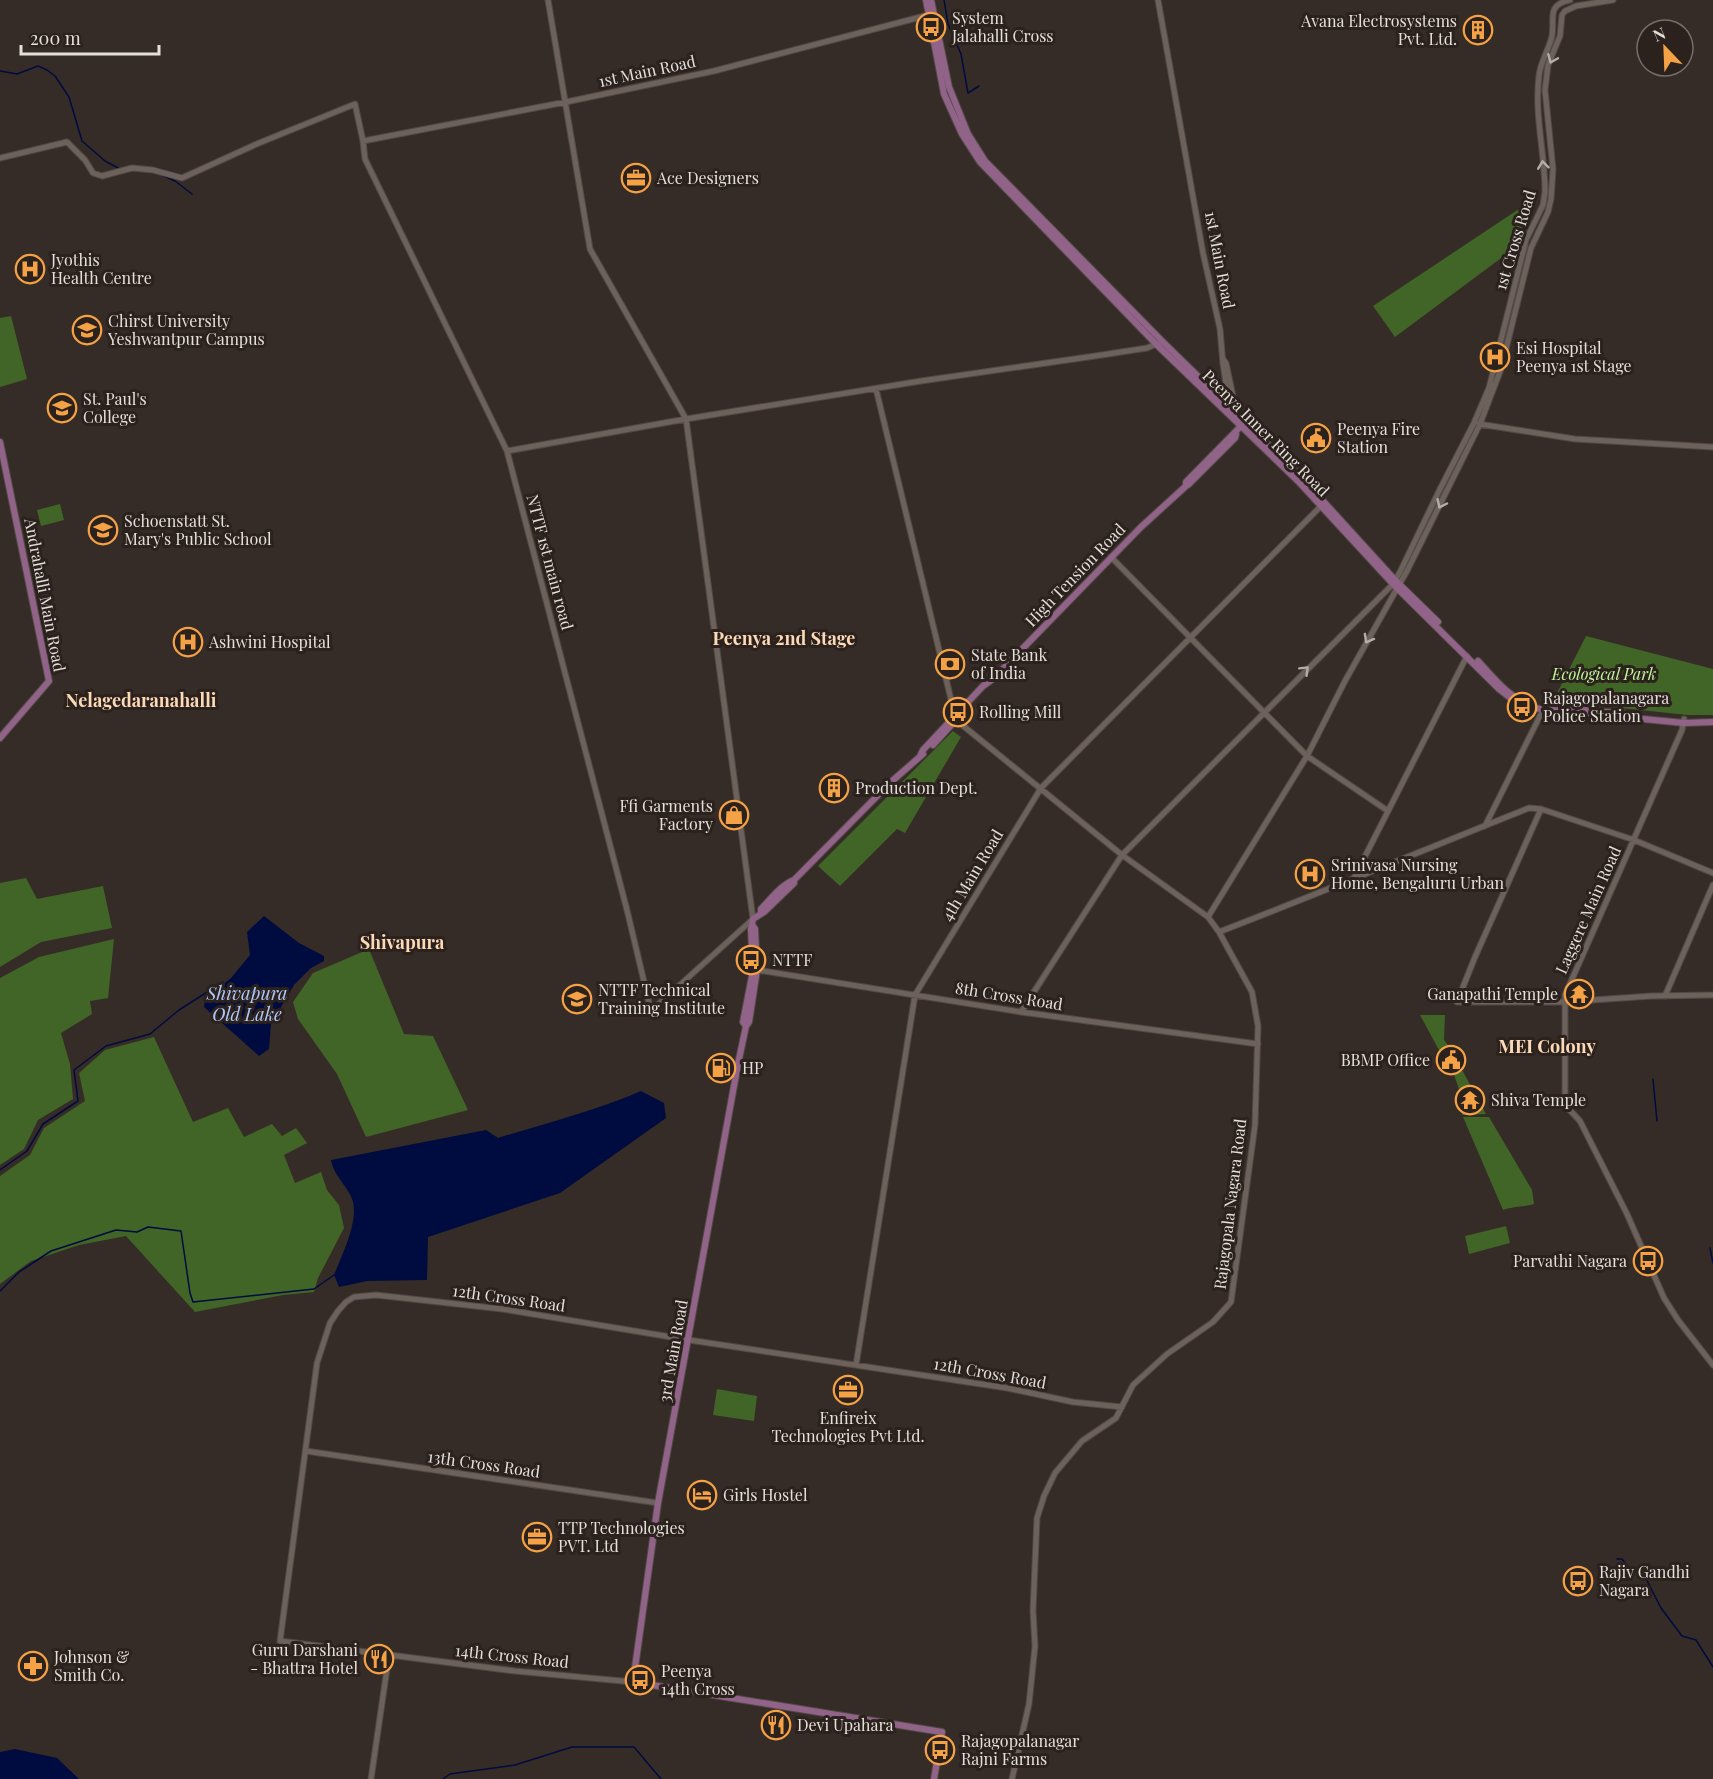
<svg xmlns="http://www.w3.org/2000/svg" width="1713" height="1779" font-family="'Playfair Display',serif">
  <rect width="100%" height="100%" fill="#362c27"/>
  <path fill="#416427" d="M1537,197L1512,250L1395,337L1373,306Z
    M11,316L27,379L0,387V318Z
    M60,504L64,520L41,526L37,510Z
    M1586,636L1713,669V715H1688L1553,701Z
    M953,731L961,737L905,833L897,829L840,886L818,866Z
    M26,878L37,899L103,886L112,928L41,942L0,967V883Z
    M114,939L108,998L90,1001L92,1014L61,1033L70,1064L73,1099L38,1120L24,1149L0,1165V978L39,957Z
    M369,949L404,1034L433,1036L468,1110L366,1137L337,1074L298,1019L293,1002L313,973Z
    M1420,1015H1445L1444,1040L1451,1049L1449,1055L1440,1052Z
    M154,1037L193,1122L228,1108L244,1137L272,1124L282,1136L296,1128L307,1143L284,1155L295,1183L321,1172L327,1190L339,1205L344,1228L318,1278L314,1292L283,1295L195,1312L126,1236L79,1245L31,1261L0,1284V1176L30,1155L44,1128L85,1101L79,1073L105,1050Z
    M1461,1068L1486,1114L1462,1115L1463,1101L1453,1072Z
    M1463,1117H1489L1532,1190L1534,1204C1523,1207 1514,1206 1503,1210Z
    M1506,1226L1510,1243L1469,1254L1465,1236Z
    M717,1389L757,1396L754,1421L713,1415Z"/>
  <path fill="#000b3f" d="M264,916L299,943L324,956V961L311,968L294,985L271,1024L269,1049L259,1056L204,1007L205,999L231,978L250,955L247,932Z
    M641,1091L664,1103L666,1118L560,1193L428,1237L427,1280L367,1281L339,1287L334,1275C342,1255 358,1223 353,1202C349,1187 334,1177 331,1160L486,1130L498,1138C546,1123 595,1111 641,1091Z
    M15,1749L57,1758L79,1779H0V1752Z"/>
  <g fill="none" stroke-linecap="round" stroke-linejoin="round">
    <path stroke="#000b3f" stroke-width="1.5" d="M944,0L948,24L961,54L968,93L979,86
      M0,71L17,74L38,66L47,70L55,76L69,97L82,141L105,161L120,169
      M162,175L175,181L192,194
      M1653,1079L1657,1121
      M0,1170L27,1151L43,1124L78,1101L74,1070L106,1046L150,1034L179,1010L223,982
      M1710,1248L1713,1263
      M0,1291L19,1272L51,1251L116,1230L137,1232L148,1227L181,1231L190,1293L193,1302L314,1289L334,1275
      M1617,1559H1622L1631,1571L1641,1569L1661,1608L1682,1636L1696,1640L1713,1667
      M443,1779L450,1774L515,1765L572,1747H634L661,1779"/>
    <g stroke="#514945" stroke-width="7">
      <path id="minor" d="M1158,0L1203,253L1220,329L1223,364L1230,409
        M363,141L566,102L714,71L932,14
        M0,158L67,142L85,160L93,173L102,176L132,168L153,170L182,178L259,143L355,104L363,141L365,159L507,451L627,910L651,1011L753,919L686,419L590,249L548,0
        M1223,359L1226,363L1237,415
        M876,389L955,716
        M1479,424L1575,439L1713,447
        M507,451L686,419L921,381L1095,356L1147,348L1159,343
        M1111,557L1307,756L1388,811
        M1684,719L1682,730L1565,995V1098L1566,1106L1580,1121L1627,1214L1664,1298L1678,1320L1713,1365
        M956,720L1122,855L1208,917L1219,932L1252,992L1258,1026L1255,1125L1231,1302L1213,1322L1167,1354L1133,1385L1116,1418L1082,1441L1055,1473L1044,1496L1037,1518L1033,1611L1035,1646L1029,1704L1012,1779
        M1541,809L1475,957L1457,1002H1564L1651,996L1713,995
        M1485,826L1545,706
        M1354,878L1467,656
        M1208,917L1307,756L1345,681L1408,569L1480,424L1501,369L1531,248L1548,212L1551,199L1553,169L1545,90L1548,65L1560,36L1562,15L1565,11L1576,6L1613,0
        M1219,932C1323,892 1426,849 1529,808L1541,809L1634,840L1713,873
        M757,970L1021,1012L1258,1044
        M1665,996L1713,885
        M1021,1012L1122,855L1393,584L1400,572L1440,489L1474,423L1489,388L1526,240L1543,205L1545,192C1545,153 1534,114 1539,76C1540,62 1549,50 1552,36C1555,18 1546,5 1570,0
        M856,1365L915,995L1041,788L1321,506
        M306,1451L658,1503
        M633,1682L515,1671L280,1641L317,1363L330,1323L338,1311L346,1302L354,1297L376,1295L502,1309L689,1340L1007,1388L1073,1402L1122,1407
        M371,1779L389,1655"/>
    </g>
    <g stroke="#514945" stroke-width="8">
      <path id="major" d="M926,0L944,94L962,134L980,162L1156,344L1298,481L1393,584L1499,689L1522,707L1684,723L1713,722
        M931,0L949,87L968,134L985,161L1164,343L1303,479L1395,580L1438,622
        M0,442L49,681L0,738
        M1186,486V482L1244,423
        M1478,661C1492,676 1511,701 1532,704
        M1560,708L1628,714
        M933,745L954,722
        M920,756L923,750L983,686L994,678L1141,527L1186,486L1189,484L1235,438L1236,434
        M761,913V909C771,899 781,885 794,880L891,782L923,754
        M753,926L755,929L757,970L749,1022L746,1026L738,1064L658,1503L633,1682L942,1732L934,1779
        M746,1026L743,1022L753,971L751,929L753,919L764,912L794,883V880"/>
    </g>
    <use href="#minor" stroke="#6c615b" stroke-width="5"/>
    <use href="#major" stroke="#916388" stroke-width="6"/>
  </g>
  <defs><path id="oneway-chevron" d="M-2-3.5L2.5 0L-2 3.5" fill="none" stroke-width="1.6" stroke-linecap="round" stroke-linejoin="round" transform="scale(1.5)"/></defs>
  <g stroke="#b5ada8">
    <use href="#oneway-chevron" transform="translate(1552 59) rotate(113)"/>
    <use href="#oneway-chevron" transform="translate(1543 165) rotate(-97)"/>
    <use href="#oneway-chevron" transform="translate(1441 504) rotate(115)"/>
    <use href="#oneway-chevron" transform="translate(1368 639) rotate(119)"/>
    <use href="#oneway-chevron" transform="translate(1305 670) rotate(-45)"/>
  </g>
  <defs>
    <g id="bus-ring" transform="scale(1.5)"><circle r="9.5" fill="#2c221d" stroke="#f5a246" stroke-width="1.5"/><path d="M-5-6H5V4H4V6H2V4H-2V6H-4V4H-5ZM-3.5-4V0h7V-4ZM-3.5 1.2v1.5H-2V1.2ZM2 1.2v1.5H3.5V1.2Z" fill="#f5a246"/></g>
    <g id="building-ring" transform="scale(1.5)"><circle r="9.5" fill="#2c221d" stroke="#f5a246" stroke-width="1.5"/><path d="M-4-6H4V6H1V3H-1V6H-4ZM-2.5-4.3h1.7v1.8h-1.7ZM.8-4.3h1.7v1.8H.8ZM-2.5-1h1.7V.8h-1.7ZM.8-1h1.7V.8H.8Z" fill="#f5a246"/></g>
    <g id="office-ring" transform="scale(1.5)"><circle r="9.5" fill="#2c221d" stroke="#f5a246" stroke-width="1.5"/><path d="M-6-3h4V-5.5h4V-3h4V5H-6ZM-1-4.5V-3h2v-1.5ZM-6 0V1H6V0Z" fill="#f5a246"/></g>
    <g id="hospital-ring" transform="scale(1.5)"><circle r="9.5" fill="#2c221d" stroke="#f5a246" stroke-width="1.5"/><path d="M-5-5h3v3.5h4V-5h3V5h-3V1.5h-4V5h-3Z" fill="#f5a246"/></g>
    <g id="university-ring" transform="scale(1.5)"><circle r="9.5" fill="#2c221d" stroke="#f5a246" stroke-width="1.5"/><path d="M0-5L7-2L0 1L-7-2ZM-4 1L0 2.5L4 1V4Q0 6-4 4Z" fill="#f5a246"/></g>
    <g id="civic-ring" transform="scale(1.5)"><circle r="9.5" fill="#2c221d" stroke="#f5a246" stroke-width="1.5"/><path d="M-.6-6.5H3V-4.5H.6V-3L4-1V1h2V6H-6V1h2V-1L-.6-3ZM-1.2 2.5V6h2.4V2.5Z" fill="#f5a246"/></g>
    <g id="school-ring" transform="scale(1.5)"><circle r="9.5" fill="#2c221d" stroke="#f5a246" stroke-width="1.5"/><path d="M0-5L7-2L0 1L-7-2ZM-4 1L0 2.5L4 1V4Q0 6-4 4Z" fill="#f5a246"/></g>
    <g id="bank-ring" transform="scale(1.5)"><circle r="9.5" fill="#2c221d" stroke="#f5a246" stroke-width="1.5"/><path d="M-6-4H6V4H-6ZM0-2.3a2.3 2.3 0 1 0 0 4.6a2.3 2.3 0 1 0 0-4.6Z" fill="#f5a246"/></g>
    <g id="shop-ring" transform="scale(1.5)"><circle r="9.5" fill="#2c221d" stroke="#f5a246" stroke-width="1.5"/><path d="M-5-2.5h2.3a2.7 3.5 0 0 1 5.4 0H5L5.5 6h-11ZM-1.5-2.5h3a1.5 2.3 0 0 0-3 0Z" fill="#f5a246"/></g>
    <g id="temple-ring" transform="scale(1.5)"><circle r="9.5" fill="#2c221d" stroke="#f5a246" stroke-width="1.5"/><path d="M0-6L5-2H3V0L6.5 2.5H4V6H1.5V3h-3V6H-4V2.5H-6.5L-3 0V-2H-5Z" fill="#f5a246"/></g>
    <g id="fuel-ring" transform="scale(1.5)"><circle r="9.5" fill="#2c221d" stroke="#f5a246" stroke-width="1.5"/><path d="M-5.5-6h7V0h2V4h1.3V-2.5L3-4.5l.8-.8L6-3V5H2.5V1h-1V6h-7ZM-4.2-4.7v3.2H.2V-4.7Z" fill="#f5a246"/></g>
    <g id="hotel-ring" transform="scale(1.5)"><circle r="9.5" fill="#2c221d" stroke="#f5a246" stroke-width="1.5"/><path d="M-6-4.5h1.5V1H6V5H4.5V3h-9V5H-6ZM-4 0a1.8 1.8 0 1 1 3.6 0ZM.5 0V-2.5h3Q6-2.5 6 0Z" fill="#f5a246"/></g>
    <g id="restaurant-ring" transform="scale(1.5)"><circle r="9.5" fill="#2c221d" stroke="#f5a246" stroke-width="1.5"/><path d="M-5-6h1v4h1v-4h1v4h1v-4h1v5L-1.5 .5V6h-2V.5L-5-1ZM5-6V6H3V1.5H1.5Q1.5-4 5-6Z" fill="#f5a246"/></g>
    <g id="pharmacy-ring" transform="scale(1.5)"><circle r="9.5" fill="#2c221d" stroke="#f5a246" stroke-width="1.5"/><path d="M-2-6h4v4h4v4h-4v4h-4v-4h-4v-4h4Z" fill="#f5a246"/></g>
  </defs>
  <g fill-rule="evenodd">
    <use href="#bus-ring" x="931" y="27"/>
    <use href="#building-ring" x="1478" y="30"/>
    <use href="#office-ring" x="636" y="178"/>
    <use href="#hospital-ring" x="30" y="269"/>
    <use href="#university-ring" x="87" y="330"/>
    <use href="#hospital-ring" x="1495" y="357"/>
    <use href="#university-ring" x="62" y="408"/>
    <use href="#civic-ring" x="1316" y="438"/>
    <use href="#school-ring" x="103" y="530"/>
    <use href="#hospital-ring" x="188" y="642"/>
    <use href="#bank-ring" x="950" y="664"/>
    <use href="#bus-ring" x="1522" y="707"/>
    <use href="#bus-ring" x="958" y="712"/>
    <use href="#building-ring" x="834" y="788"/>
    <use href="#shop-ring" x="734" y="815"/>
    <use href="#hospital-ring" x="1310" y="874"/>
    <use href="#bus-ring" x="751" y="960"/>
    <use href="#temple-ring" x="1579" y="994"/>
    <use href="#university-ring" x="577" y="999"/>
    <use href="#civic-ring" x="1451" y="1060"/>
    <use href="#fuel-ring" x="721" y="1068"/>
    <use href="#temple-ring" x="1470" y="1100"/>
    <use href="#bus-ring" x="1648" y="1261"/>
    <use href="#office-ring" x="848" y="1390"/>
    <use href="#hotel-ring" x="702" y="1495"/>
    <use href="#office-ring" x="537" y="1537"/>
    <use href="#bus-ring" x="1578" y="1581"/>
    <use href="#restaurant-ring" x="379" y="1659"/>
    <use href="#pharmacy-ring" x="33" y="1666"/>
    <use href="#bus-ring" x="640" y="1680"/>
    <use href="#restaurant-ring" x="776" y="1725"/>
    <use href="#bus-ring" x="940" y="1750"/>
  </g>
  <g text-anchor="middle" stroke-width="6" stroke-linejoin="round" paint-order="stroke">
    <g font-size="16" fill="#e5dfdb" stroke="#2c221d" text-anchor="start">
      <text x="952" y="24">System<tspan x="952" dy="18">Jalahalli Cross</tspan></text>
      <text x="1457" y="27" text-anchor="end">Avana Electrosystems<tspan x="1457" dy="18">Pvt. Ltd.</tspan></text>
      <text x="657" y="184">Ace Designers</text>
      <text x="51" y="266">Jyothis<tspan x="51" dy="18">Health Centre</tspan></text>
      <text x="108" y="327">Chirst University<tspan x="108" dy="18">Yeshwantpur Campus</tspan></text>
      <text x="1516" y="354">Esi Hospital<tspan x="1516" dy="18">Peenya 1st Stage</tspan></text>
      <text x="83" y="405">St. Paul's<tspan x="83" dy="18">College</tspan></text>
      <text x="1337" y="435">Peenya Fire<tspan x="1337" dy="18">Station</tspan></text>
      <text x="124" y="527">Schoenstatt St.<tspan x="124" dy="18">Mary's Public School</tspan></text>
      <text x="209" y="648">Ashwini Hospital</text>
      <text x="971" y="661">State Bank<tspan x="971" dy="18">of India</tspan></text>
      <text x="1543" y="704">Rajagopalanagara<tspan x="1543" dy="18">Police Station</tspan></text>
      <text x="979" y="718">Rolling Mill</text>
      <text x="855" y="794">Production Dept.</text>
      <text x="713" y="812" text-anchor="end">Ffi Garments<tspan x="713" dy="18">Factory</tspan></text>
      <text x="1331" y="871">Srinivasa Nursing<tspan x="1331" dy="18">Home, Bengaluru Urban</tspan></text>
      <text x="772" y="966">NTTF</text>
      <text x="598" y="996">NTTF Technical<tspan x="598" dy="18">Training Institute</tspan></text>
      <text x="1558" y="1000" text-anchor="end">Ganapathi Temple</text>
      <text x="1430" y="1066" text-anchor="end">BBMP Office</text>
      <text x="742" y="1074">HP</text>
      <text x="1491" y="1106">Shiva Temple</text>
      <text x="1627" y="1267" text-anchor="end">Parvathi Nagara</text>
      <text x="848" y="1424" text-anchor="middle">Enfireix<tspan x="848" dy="18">Technologies Pvt Ltd.</tspan></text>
      <text x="723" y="1501">Girls Hostel</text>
      <text x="558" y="1534">TTP Technologies<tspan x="558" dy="18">PVT. Ltd</tspan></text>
      <text x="1599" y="1578">Rajiv Gandhi<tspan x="1599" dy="18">Nagara</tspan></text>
      <text x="358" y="1656" text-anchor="end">Guru Darshani<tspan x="358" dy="18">- Bhattra Hotel</tspan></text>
      <text x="54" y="1663">Johnson &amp;<tspan x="54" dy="18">Smith Co.</tspan></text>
      <text x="661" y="1677">Peenya<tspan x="661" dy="18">14th Cross</tspan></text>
      <text x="797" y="1731">Devi Upahara</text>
      <text x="961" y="1747">Rajagopalanagar<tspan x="961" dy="18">Rajni Farms</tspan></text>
    </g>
    <g font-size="16" fill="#e5dfdb" stroke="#2c221d">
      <text transform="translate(647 71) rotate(-12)" y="6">1st Main Road</text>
      <text transform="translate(1515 240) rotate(-73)" y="6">1st Cross Road</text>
      <text transform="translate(1220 260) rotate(79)" y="6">1st Main Road</text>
      <text transform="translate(1266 433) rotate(45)" y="6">Peenya Inner Ring Road</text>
      <text transform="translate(550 562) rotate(75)" y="6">NTTF 1st main road</text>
      <text transform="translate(1075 575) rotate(-46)" y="6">High Tension Road</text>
      <text transform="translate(45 595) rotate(79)" y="6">Andrahalli Main Road</text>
      <text transform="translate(972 875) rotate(-59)" y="6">4th Main Road</text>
      <text transform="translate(1588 910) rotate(-66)" y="6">Laggere Main Road</text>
      <text transform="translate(1009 996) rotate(9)" y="6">8th Cross Road</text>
      <text transform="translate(1230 1204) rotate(-83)" y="6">Rajagopala Nagara Road</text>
      <text transform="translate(509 1298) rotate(8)" y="6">12th Cross Road</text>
      <text transform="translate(673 1351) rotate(-80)" y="6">3rd Main Road</text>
      <text transform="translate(990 1373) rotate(10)" y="6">12th Cross Road</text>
      <text transform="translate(484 1464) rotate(8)" y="6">13th Cross Road</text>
      <text transform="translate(512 1656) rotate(6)" y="6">14th Cross Road</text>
    </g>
    <g font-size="16" font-style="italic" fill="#bff69c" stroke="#2c221d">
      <text x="1604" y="680">Ecological Park</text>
    </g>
    <g font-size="18" font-weight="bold" fill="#fcd9b7" stroke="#2c221d">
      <text x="784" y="645">Peenya 2nd Stage</text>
      <text x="141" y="707">Nelagedaranahalli</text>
      <text x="402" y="949">Shivapura</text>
      <text x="1547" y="1053">MEI Colony</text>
    </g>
    <g font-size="18" font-style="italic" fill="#afc9fd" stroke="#2c221d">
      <text x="247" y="1000">Shivapura<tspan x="247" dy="21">Old Lake</tspan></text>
    </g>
  </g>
  <g transform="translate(1665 48) rotate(337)"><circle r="28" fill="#2c221d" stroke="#766e69" stroke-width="1.5"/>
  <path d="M0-4.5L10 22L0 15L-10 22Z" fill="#f5a246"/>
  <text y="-9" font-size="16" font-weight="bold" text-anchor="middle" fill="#e5dfdb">N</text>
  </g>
  <path d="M21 45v9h138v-9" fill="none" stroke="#e5dfdb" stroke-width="3"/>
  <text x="30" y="45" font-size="18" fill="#e5dfdb" stroke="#2c221d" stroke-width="4.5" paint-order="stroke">200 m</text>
</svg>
